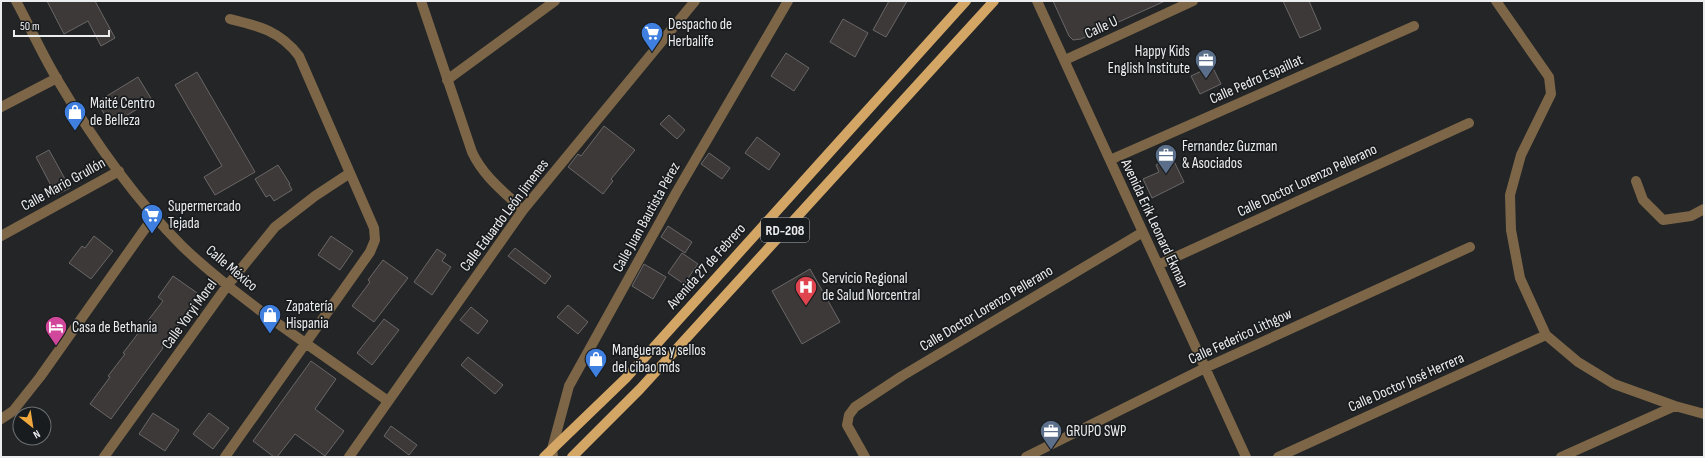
<svg xmlns="http://www.w3.org/2000/svg" width="1705" height="458" font-family="'Sofia Sans Condensed',sans-serif">
  <rect width="100%" height="100%" fill="#232527"/>
  <path fill="#3c3938" stroke="#6b6767" d="M47,1H95L115,38L101,46L88,21L64,34Z
    M889,1H907L886,37L873,30Z
    M1053,1H1165L1081,39L1073,40L1069,36Z
    M1283,1H1309L1321,29L1300,38Z
    M843,19L868,33L855,57L830,42Z
    M786,53L809,68L794,91L771,76Z
    M1212,66L1221,84L1200,94L1191,76Z
    M197,72L255,172L215,195L204,177L222,166L175,85Z
    M138,77L152,100L111,125L97,102Z
    M669,115L685,130L677,139L660,124Z
    M604,126L635,150L611,179L613,181L603,194L568,167L578,154L581,156Z
    M757,137L780,154L769,170L745,153Z
    M49,150L70,188L56,195L36,157Z
    M709,153L730,168L722,179L701,164Z
    M1172,157L1184,182L1152,198L1143,179L1159,172L1156,165Z
    M278,165L290,184H289L292,190L274,201L270,195L266,197L255,179Z
    M668,226L692,242L685,253L661,237Z
    M94,236L113,251L91,279L69,263L82,246L85,248Z
    M331,236L353,251L340,270L318,255Z
    M515,248L551,276L545,284L508,256Z
    M437,249L446,255L442,261L451,267L432,295L414,282Z
    M682,253L698,264L684,284L668,273Z
    M383,260L408,278L374,322L352,306L370,282L368,280Z
    M644,264L666,277L653,299L632,286Z
    M810,269L840,322L802,344L772,291Z
    M173,276L200,295L162,347L163,348L111,419L90,404L110,377L108,376L125,354L123,353L163,301L158,297Z
    M568,305L588,322L578,334L557,317Z
    M471,307L488,321L478,334L460,320Z
    M384,319L399,330L372,365L357,353Z
    M468,357L503,385L495,394L461,365Z
    M311,361L336,379L315,409L344,431L325,456L295,434L277,457H274L253,441Z
    M153,413L179,430L165,451L139,434Z
    M209,413L229,428L213,449L193,434Z
    M391,426L417,445L409,455L384,436Z"/>
  <g fill="none" stroke-linecap="round" stroke-linejoin="round">
    <path stroke="#7c6647" stroke-width="10" d="M16,1C30,27 42,54 57,79C92,138 133,197 182,246C208,271 237,293 266,315C306,344 347,372 388,401
      M421,1L472,152C483,176 504,192 523,210
      M1037,1L1246,457
      M1496,1L1549,77L1551,94L1521,155L1510,195L1511,230L1520,278L1546,335L1578,362L1614,384L1675,406L1704,414
      M1065,60L1193,1
      M447,80L555,1
      M1,107L57,78
      M1110,160L1414,26
      M1636,181L1643,200L1663,220L1691,216L1704,209
      M1,236L119,171
      M1158,265L1469,123
      M1,419L13,411L40,377L154,216
      M104,457L227,286L275,227L315,196L350,173
      M225,457L370,252L375,240L374,228L299,56C280,31 259,26 230,19
      M349,457L523,210L695,1
      M553,457L552,449L569,386L676,193L788,1
      M865,457L847,425L849,415L855,407L902,376L1143,232
      M1026,457L1205,368L1470,247
      M1278,457L1546,335
      M1561,457L1675,406"/>
    <path stroke="#d4a665" stroke-width="10" d="M544,457L626,378L966,1
      M572,457L640,389L994,1"/>
  </g>
  <defs>
    <g id="supermarket-pin" transform="scale(1.15)"><path d="M0 17L-7.5 6A9.5 9.5 0 1 1 7.5 6Z" fill="#3f7fe0" stroke="#191c1e"/><path d="M-6-5.5h2.5l.6 2H6L4.5 2H-2.5L-4.4-4H-6ZM-1.5 3.2a1.3 1.3 0 1 0 .1 0ZM3 3.2a1.3 1.3 0 1 0 .1 0Z" fill="#fff"/></g>
    <g id="office-pin" transform="scale(1.15)"><path d="M0 17L-7.5 6A9.5 9.5 0 1 1 7.5 6Z" fill="#5c6f8a" stroke="#191c1e"/><path d="M-6-3h4V-5.5h4V-3h4V5H-6ZM-1-4.5V-3h2v-1.5ZM-6 0V1H6V0Z" fill="#fff"/></g>
    <g id="shop-pin" transform="scale(1.15)"><path d="M0 17L-7.5 6A9.5 9.5 0 1 1 7.5 6Z" fill="#3f7fe0" stroke="#191c1e"/><path d="M-5-2.5h2.3a2.7 3.5 0 0 1 5.4 0H5L5.5 6h-11ZM-1.5-2.5h3a1.5 2.3 0 0 0-3 0Z" fill="#fff"/></g>
    <g id="hospital-pin" transform="scale(1.15)"><path d="M0 17L-7.5 6A9.5 9.5 0 1 1 7.5 6Z" fill="#e0444e" stroke="#191c1e"/><path d="M-5-5h3v3.5h4V-5h3V5h-3V1.5h-4V5h-3Z" fill="#fff"/></g>
    <g id="hotel-pin" transform="scale(1.15)"><path d="M0 17L-7.5 6A9.5 9.5 0 1 1 7.5 6Z" fill="#d1479c" stroke="#191c1e"/><path d="M-6-4.5h1.5V1H6V5H4.5V3h-9V5H-6ZM-4 0a1.8 1.8 0 1 1 3.6 0ZM.5 0V-2.5h3Q6-2.5 6 0Z" fill="#fff"/></g>
  </defs>
  <g fill-rule="evenodd">
    <use href="#supermarket-pin" x="652" y="33"/>
    <use href="#office-pin" x="1206" y="60"/>
    <use href="#shop-pin" x="75" y="112"/>
    <use href="#office-pin" x="1166" y="155"/>
    <use href="#supermarket-pin" x="152" y="215"/>
    <use href="#hospital-pin" x="806" y="287"/>
    <use href="#shop-pin" x="270" y="315"/>
    <use href="#hotel-pin" x="56" y="327"/>
    <use href="#shop-pin" x="596" y="359"/>
    <use href="#office-pin" x="1051" y="431"/>
  </g>
  <g text-anchor="middle" stroke-width="3.5" stroke-linejoin="round" paint-order="stroke">
    <rect fill="#191c1e" stroke="#adaeb0" stroke-width="1" x="761" y="218" width="48" height="24" rx="3"/>
    <g font-size="14" font-weight="bold" fill="#ecedef">
      <text x="785" y="235">RD-208</text>
    </g>
    <g font-size="15" fill="#ecedef" stroke="#191c1e" text-anchor="start">
      <text x="668" y="29">Despacho de<tspan x="668" dy="17">Herbalife</tspan></text>
      <text x="1190" y="56" text-anchor="end">Happy Kids<tspan x="1190" dy="17">English Institute</tspan></text>
      <text x="90" y="108">Maité Centro<tspan x="90" dy="17">de Belleza</tspan></text>
      <text x="1182" y="151">Fernandez Guzman<tspan x="1182" dy="17">&amp; Asociados</tspan></text>
      <text x="168" y="211">Supermercado<tspan x="168" dy="17">Tejada</tspan></text>
      <text x="822" y="283">Servicio Regional<tspan x="822" dy="17">de Salud Norcentral</tspan></text>
      <text x="286" y="311">Zapatería<tspan x="286" dy="17">Hispania</tspan></text>
      <text x="72" y="332">Casa de Bethania</text>
      <text x="612" y="355">Mangueras y sellos<tspan x="612" dy="17">del cibao mds</tspan></text>
      <text x="1066" y="436">GRUPO SWP</text>
    </g>
    <g font-size="15" fill="#ecedef" stroke="#191c1e">
      <text transform="translate(1101 27) rotate(-25)" y="5">Calle U</text>
      <text transform="translate(1256 79) rotate(-24)" y="5">Calle Pedro Espaillat</text>
      <text transform="translate(1307 180) rotate(-25)" y="5">Calle Doctor Lorenzo Pellerano</text>
      <text transform="translate(63 184) rotate(-29)" y="5">Calle Mario Grullón</text>
      <text transform="translate(504 215) rotate(-53)" y="5">Calle Eduardo León Jimenes</text>
      <text transform="translate(646 217) rotate(-61)" y="5">Calle Juan Bautista Pérez</text>
      <text transform="translate(1155 223) rotate(65)" y="5">Avenida Erik Leonard Ekman</text>
      <text transform="translate(706 266) rotate(-48)" y="5">Avenida 27 de Febrero</text>
      <text transform="translate(232 268) rotate(40)" y="5">Calle México</text>
      <text transform="translate(986 308) rotate(-31)" y="5">Calle Doctor Lorenzo Pellerano</text>
      <text transform="translate(189 314) rotate(-54)" y="5">Calle Yoryi Morel</text>
      <text transform="translate(1240 336) rotate(-25)" y="5">Calle Federico Lithgow</text>
      <text transform="translate(1406 382) rotate(-24)" y="5">Calle Doctor José Herrera</text>
    </g>
  </g>
  <rect width="1705" height="458" fill="none" stroke="#ecedef" stroke-width="4"/>
  <g transform="translate(32 426) rotate(150)"><circle r="19" fill="#191c1e" stroke="#6d7072"/>
  <path d="M0-3L7 15L0 10L-7 15Z" fill="#efa73e"/>
  <text y="-6" font-size="11" font-weight="bold" text-anchor="middle" fill="#ecedef">N</text>
  </g>
  <path d="M14 30v6h95v-6" fill="none" stroke="#ecedef" stroke-width="2"/>
  <text x="20" y="30" font-size="12" fill="#ecedef" stroke="#191c1e" stroke-width="3" paint-order="stroke">50 m</text>
</svg>
